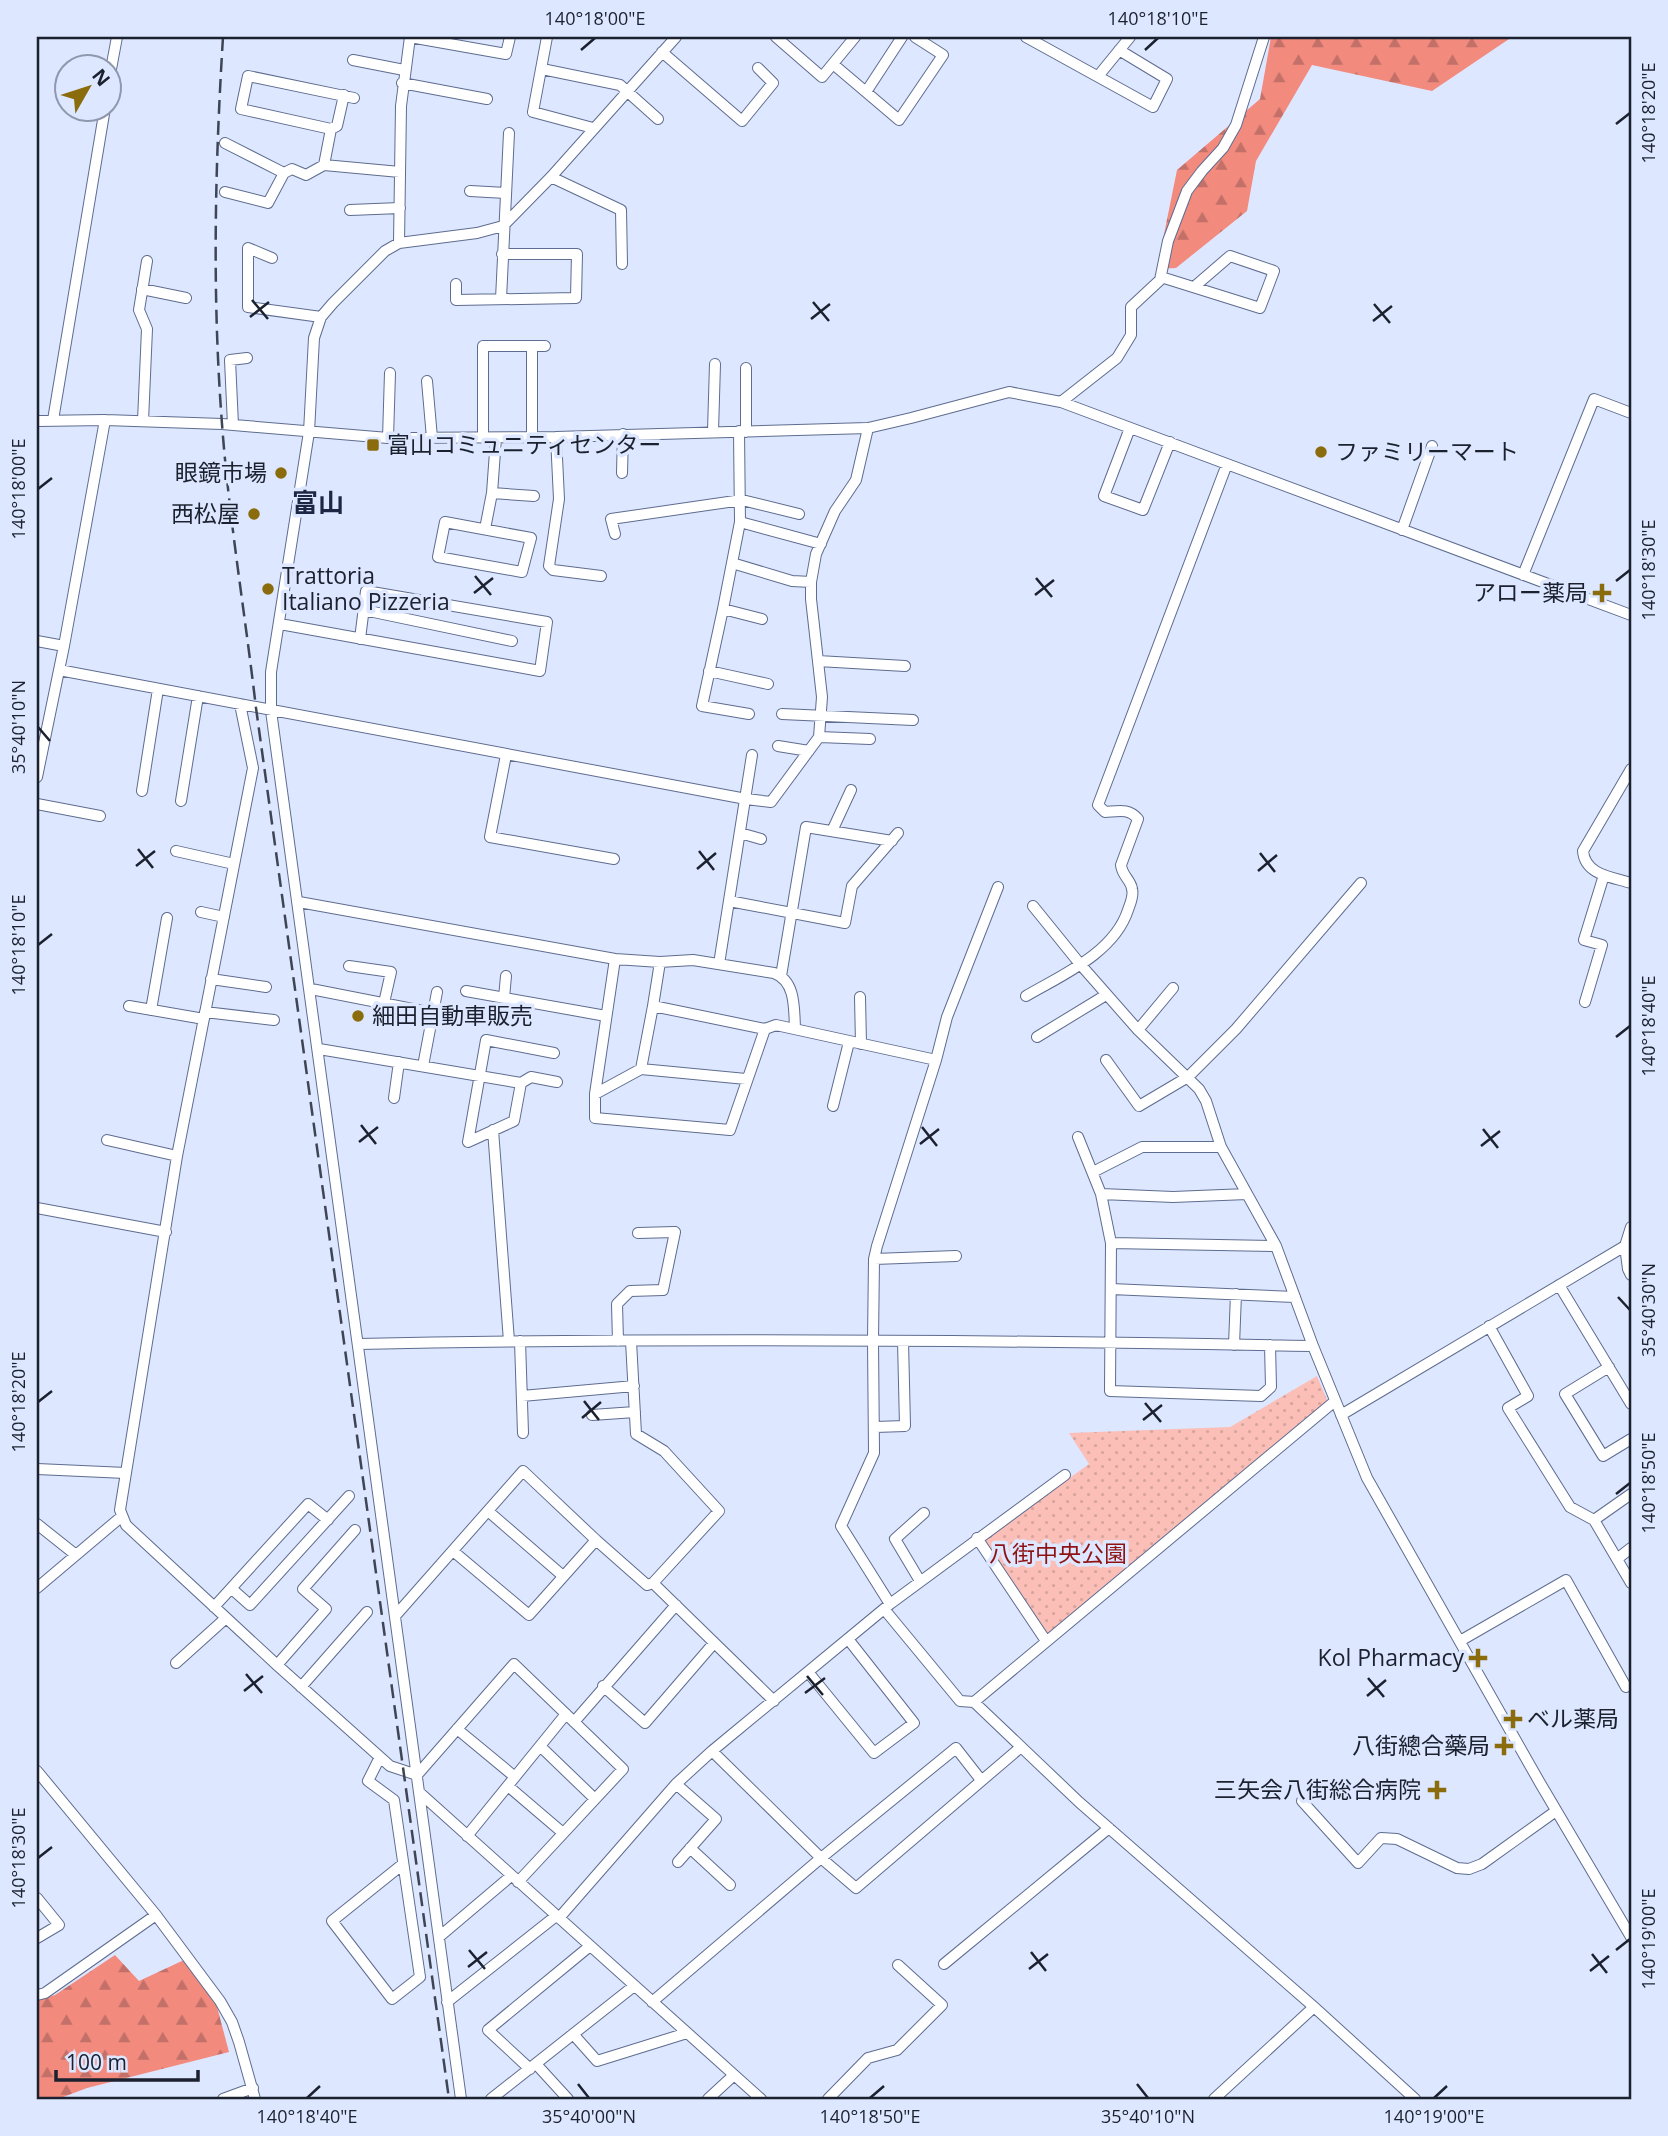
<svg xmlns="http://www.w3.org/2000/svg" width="1668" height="2136" font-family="'Open Sans','Noto Sans JP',sans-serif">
  <defs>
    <pattern id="forest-firs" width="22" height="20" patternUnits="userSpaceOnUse" patternTransform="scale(1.75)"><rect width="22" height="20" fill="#f28a7e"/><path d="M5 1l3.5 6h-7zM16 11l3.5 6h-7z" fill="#c37068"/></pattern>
    <pattern id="park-dots" width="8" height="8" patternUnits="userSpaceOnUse" patternTransform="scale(1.75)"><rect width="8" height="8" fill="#fbbfb7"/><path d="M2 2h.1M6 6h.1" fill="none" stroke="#d7a49e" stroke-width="1.8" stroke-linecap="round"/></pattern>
  </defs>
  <rect width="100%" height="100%" fill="#dde7ff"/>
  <path fill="url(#forest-firs)" d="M1271,37H1512L1432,91L1312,65L1256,161L1247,211L1176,268L1157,269L1177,170L1260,99Z
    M115,1955L139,1981L184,1960L216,2003L229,2052L87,2088L58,2099H37V2000L55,1995Z"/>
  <path fill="url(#park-dots)" d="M1317,1376L1328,1402L1047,1637L982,1541L1089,1464L1069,1433L1230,1427Z"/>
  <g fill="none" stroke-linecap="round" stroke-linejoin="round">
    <g stroke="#5e6c8f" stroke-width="12">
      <path id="minor" d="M410,37L506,54L510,37
        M547,37L533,112L593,128
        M776,37L822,77L855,37
        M1026,37L1153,107L1167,79L1119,50
        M662,52L742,121L773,83L758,68
        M353,60L404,70
        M833,64L899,120L943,55L915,37
        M542,69L620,85L658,119
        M1099,75L1130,37
        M402,83L487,99
        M108,85L117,37
        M866,92L902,37
        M331,129L241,109L248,76L354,98
        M225,143L284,173L292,169L306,175L324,165L400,172
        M324,165L331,129L337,126L344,95
        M551,177L621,210L622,264
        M470,191L506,193
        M225,192L268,203L284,173
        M350,210L400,208
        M399,243L401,106L410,37
        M272,258L248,248V307L321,317
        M1161,277L1260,308L1274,271L1230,256L1194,287
        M456,284V300L576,298L577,254H502
        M142,289L186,298
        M501,299L509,133
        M427,381L432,438
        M1061,402L1117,358L1131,335V307L1160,280L1168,241L1187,191L1202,171L1223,148L1236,125L1264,37
        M53,420L105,108
        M37,421L105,420L222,424L388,438L556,437L868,428L911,418L1009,392L1061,402L1631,615
        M143,421L147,329L139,310L147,261
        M233,425L230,360L247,358
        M1130,428L1104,496L1143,510L1170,442
        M713,431L715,364
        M739,431L740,522L723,609L762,619
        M746,432V368
        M532,437V346
        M556,437L559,499L549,566L553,570L601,576
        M388,438L390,373
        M483,438V346H545
        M622,473L623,434
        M492,493L534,496
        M445,522L531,538L522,572L438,557Z
        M740,522L821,544
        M485,529L492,493L496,438
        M1402,530L1432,446
        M615,534L611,519L742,500L799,514
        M732,563L792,581L811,582
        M1523,575L1594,399L1631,413
        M723,609L702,706L749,714
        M364,610L512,641
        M280,624L507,665L540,671L547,622L366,591L360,639
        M37,641L64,646
        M818,661L905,666
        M59,670L746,799L771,802L819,737L822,697L811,599V582L816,554L835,511L856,480L868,428
        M709,671L768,684
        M240,704L253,768L177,1156L120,1510L126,1525L277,1665L390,1766L417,1775L514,1664L623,1769L518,1882
        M782,714L913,720
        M819,737L870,739
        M778,746L809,751
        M506,755L490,837L614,859
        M1631,769L1583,851C1585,875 1612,877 1631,883
        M37,777L64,646L105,420
        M142,791L158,689
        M181,801L198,696
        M37,804L100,816
        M832,831L851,790
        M740,833L761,839
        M176,851L234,864
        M729,901L845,923L852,886L898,833
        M299,902L615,959L660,962L693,960L774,973C796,981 794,1009 795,1029
        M1033,906L1080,964L1138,1030L1199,1089L1206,1101L1221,1147L1276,1246L1313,1346L1367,1478L1540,1783L1631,1937
        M201,912L224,917
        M615,959L595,1094V1118L730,1130L765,1029
        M719,964L752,755
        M349,966L391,972L384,1003
        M781,976L806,827L892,841
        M211,979L266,987
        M311,989L433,1013
        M466,991L606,1016
        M1026,996C1062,975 1114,953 1128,910C1130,904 1134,896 1132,889C1131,880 1122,876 1121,865L1138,819C1129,808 1119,811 1105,812L1098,805L1227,464
        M860,997L861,1044
        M504,998L506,976
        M1585,1002L1602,945L1584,940L1604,875
        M129,1006L204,1019
        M653,1006L660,962
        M151,1010L167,918
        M205,1012L274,1020
        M1138,1030L1173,988
        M1037,1037L1106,995
        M319,1049L521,1083L531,1077L557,1082
        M1106,1060L1139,1106L1188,1077L1236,1029L1361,883
        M423,1066L437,992
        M641,1069L746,1079
        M521,1083L514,1121L468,1142L486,1040L554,1053
        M595,1094L641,1069L653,1006L765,1029L776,1025L936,1060
        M394,1098L399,1062
        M833,1106L849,1042
        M493,1130L509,1341
        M1078,1137L1101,1194L1111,1243L1110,1391L1261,1396L1271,1387L1270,1345
        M107,1140L177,1156
        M1093,1172L1142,1147H1221
        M1101,1194L1173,1197L1247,1194
        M37,1208L166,1232
        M1111,1243L1276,1246
        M1625,1246L1628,1269L1631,1275
        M874,1259L956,1256
        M1559,1285L1631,1404
        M1111,1289L1295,1297
        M1489,1326L1528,1396L1508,1408L1570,1507L1594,1520L1631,1583
        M520,1341L523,1433
        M618,1341L617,1304L630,1291L663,1290L675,1232L638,1233
        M631,1341L636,1434L664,1451L719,1511L653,1583L774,1701
        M359,1344C677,1337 995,1340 1313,1346
        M1234,1345L1236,1294
        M1609,1367L1565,1394L1603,1456L1631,1439
        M522,1396L634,1386
        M592,1415L635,1412
        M1341,1415L1625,1246L1631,1227
        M875,1427L905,1426L903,1341
        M37,1469L126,1473
        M488,1511L563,1576
        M1594,1520L1631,1494
        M37,1524L76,1555
        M977,1538L1046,1641
        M596,1540L647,1585L653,1583
        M1617,1559L1631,1548
        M920,1581L895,1539L924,1513
        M37,1588L121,1517
        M232,1589L250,1605L349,1496
        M890,1604L841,1526L874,1453L873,1341L874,1259L877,1246L936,1060L947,1017L998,887
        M214,1607L308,1504L328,1520
        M884,1609L960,1701L974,1702L1079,1802L1314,2007L1415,2099
        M396,1615L523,1471L596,1540L529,1615L453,1551
        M1460,1641L1566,1580L1626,1687
        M176,1663L226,1618
        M277,1665L326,1609L303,1589L355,1530
        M808,1672L874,1753L914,1723L848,1639
        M603,1686L645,1723L714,1643
        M301,1687L367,1612
        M974,1702L1335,1401
        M574,1722L676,1605
        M457,1729L515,1777
        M540,1746L595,1799
        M712,1751L821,1858L856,1888L1021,1747
        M380,1757L368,1781L394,1800L420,1977L392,1999L332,1921L403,1864
        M37,1771L156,1915L220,2001L232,2022L239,2042L255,2099
        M676,1784L716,1819L678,1862
        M508,1786L563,1833
        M420,1793L761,2099
        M1302,1801L1358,1863L1381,1838L1397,1839L1457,1868L1469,1869L1482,1864L1556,1811
        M467,1836L566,1714
        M690,1848L730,1885
        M37,1898L59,1925L37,1938
        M559,1918L676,1784L712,1751L890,1604L1065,1475
        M439,1937L511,1876
        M944,1964L1109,1828
        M37,1995L45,1993L156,1915
        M447,2002L556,1916
        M652,2002L821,1858L956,1748L981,1780
        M573,2034L597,2061L687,2033
        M536,2064L568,2099
        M530,2069L488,2030L590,1946
        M223,2099L253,2088
        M461,2099L271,711V672L309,432L314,338L321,317L333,303L385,251L399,243L477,233L503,226L551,177L676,37
        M491,2099L634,1986
        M708,2099L734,2075
        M828,2099L868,2058L897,2050L942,2005L898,1965
        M1214,2099L1314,2007"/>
    </g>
    <use href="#minor" stroke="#fff" stroke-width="10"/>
    <path stroke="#3e4555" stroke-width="2.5" stroke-dasharray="14 7" stroke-linecap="butt" d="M223,37C215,166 212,294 222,424C229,519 245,613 256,708L449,2099"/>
  </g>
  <path fill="none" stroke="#1b212f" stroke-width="2.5" d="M581,50L595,38M1145,50L1158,38M1616,124L1630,113M252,300L268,319M813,302L829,321M1374,304L1390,323M250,317L269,302M811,319L830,304M1373,321L1392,306M38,489L52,478M475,576L491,595M1036,578L1052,597M1616,581L1630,570M474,593L493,578M1035,595L1054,580M38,727L50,741M138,849L153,868M699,851L714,870M1260,853L1275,872M136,866L155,851M697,869L716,853M1258,871L1277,855M38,945L52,934M1616,1037L1630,1026M361,1125L376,1144M922,1127L937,1146M1483,1129L1498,1148M359,1142L378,1127M920,1144L939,1129M1481,1146L1500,1131M1618,1297L1630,1310M584,1401L599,1420M38,1402L52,1391M1145,1403L1161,1422M582,1418L601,1402M1143,1420L1162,1405M1616,1494L1630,1483M246,1674L262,1693M807,1676L823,1695M1368,1678L1384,1697M244,1691L263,1676M805,1693L825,1678M1367,1696L1386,1680M38,1858L52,1847M469,1950L485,1969M1616,1950L1630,1939M1031,1952L1046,1971M1592,1954L1607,1973M468,1967L487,1952M1029,1969L1048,1954M1590,1971L1609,1956M578,2084L589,2098M1137,2084L1148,2098M307,2098L320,2086M870,2098L884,2086M1434,2098L1447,2086"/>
  <g fill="#8b6c0d" stroke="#dde7ff" stroke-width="2.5">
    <rect x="366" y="438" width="14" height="14" rx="3.5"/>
    <circle cx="1321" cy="452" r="7"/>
    <circle cx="281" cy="473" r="7"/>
    <circle cx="254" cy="514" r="7"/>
    <circle cx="268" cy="589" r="7"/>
    <path d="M1598.5 582.5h7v7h7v7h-7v7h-7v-7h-7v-7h7z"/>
    <circle cx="358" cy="1016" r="7"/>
    <path d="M1474.5 1647.5h7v7h7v7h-7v7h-7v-7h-7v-7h7z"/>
    <path d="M1509.5 1708.5h7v7h7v7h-7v7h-7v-7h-7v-7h7z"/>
    <path d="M1500.5 1735.5h7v7h7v7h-7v7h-7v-7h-7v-7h7z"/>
    <path d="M1433.5 1779.5h7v7h7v7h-7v7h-7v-7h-7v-7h7z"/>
  </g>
  <g text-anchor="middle" stroke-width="7" stroke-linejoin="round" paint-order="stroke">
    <g font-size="23" fill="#1b212f" stroke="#dde7ff" text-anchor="end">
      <text x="387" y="453" text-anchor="start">富山コミュニティセンター</text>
      <text x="1335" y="460" text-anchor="start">ファミリーマート</text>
      <text x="267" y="481">眼鏡市場</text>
      <text x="240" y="522">西松屋</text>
      <text x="282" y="584" text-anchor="start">Trattoria<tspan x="282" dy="26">Italiano Pizzeria</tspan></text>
      <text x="1588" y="601">アロー薬局</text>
      <text x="372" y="1024" text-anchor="start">細田自動車販売</text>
      <text x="1464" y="1666">Kol Pharmacy</text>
      <text x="1527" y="1727" text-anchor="start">ベル薬局</text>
      <text x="1490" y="1754">八街總合藥局</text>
      <text x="1421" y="1798">三矢会八街総合病院</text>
    </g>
    <g font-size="23" fill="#8f1212" stroke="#dde7ff">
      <text x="1058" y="1562">八街中央公園</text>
    </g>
    <g font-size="26" font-weight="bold" fill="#1c2745" stroke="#dde7ff">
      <text x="318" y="512">富山</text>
    </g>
  </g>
  <rect width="1668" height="2136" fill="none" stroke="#dde7ff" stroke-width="77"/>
  <g transform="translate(88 88) rotate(51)"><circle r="33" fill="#dde7ff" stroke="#8f98ac" stroke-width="2"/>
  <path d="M0-5L12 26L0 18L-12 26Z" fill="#8b6c0d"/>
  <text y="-10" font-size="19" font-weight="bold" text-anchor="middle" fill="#1b212f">N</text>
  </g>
  <path d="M56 2070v10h142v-10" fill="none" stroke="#1b212f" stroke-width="3.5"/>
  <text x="66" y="2070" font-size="21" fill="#1b212f" stroke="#dde7ff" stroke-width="5" paint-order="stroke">100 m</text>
  <rect x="38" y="38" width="1592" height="2060" fill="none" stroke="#1b212f" stroke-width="2.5"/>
  <g font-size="18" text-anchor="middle" fill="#1b212f">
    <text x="595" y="25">140°18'00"E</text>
    <text x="1158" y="25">140°18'10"E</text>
    <text transform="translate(1649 113) rotate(-90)" y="6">140°18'20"E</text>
    <text transform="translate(19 489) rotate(-90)" y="6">140°18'00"E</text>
    <text transform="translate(1649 570) rotate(-90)" y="6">140°18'30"E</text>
    <text transform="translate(19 727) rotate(-90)" y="6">35°40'10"N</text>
    <text transform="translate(19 945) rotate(-90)" y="6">140°18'10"E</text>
    <text transform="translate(1649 1026) rotate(-90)" y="6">140°18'40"E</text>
    <text transform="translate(1649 1310) rotate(-90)" y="6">35°40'30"N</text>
    <text transform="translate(19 1402) rotate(-90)" y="6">140°18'20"E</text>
    <text transform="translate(1649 1483) rotate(-90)" y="6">140°18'50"E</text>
    <text transform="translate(19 1858) rotate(-90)" y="6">140°18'30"E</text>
    <text transform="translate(1649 1939) rotate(-90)" y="6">140°19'00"E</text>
    <text x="307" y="2123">140°18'40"E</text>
    <text x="589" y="2123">35°40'00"N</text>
    <text x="870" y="2123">140°18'50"E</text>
    <text x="1148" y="2123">35°40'10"N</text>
    <text x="1434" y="2123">140°19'00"E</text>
  </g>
</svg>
